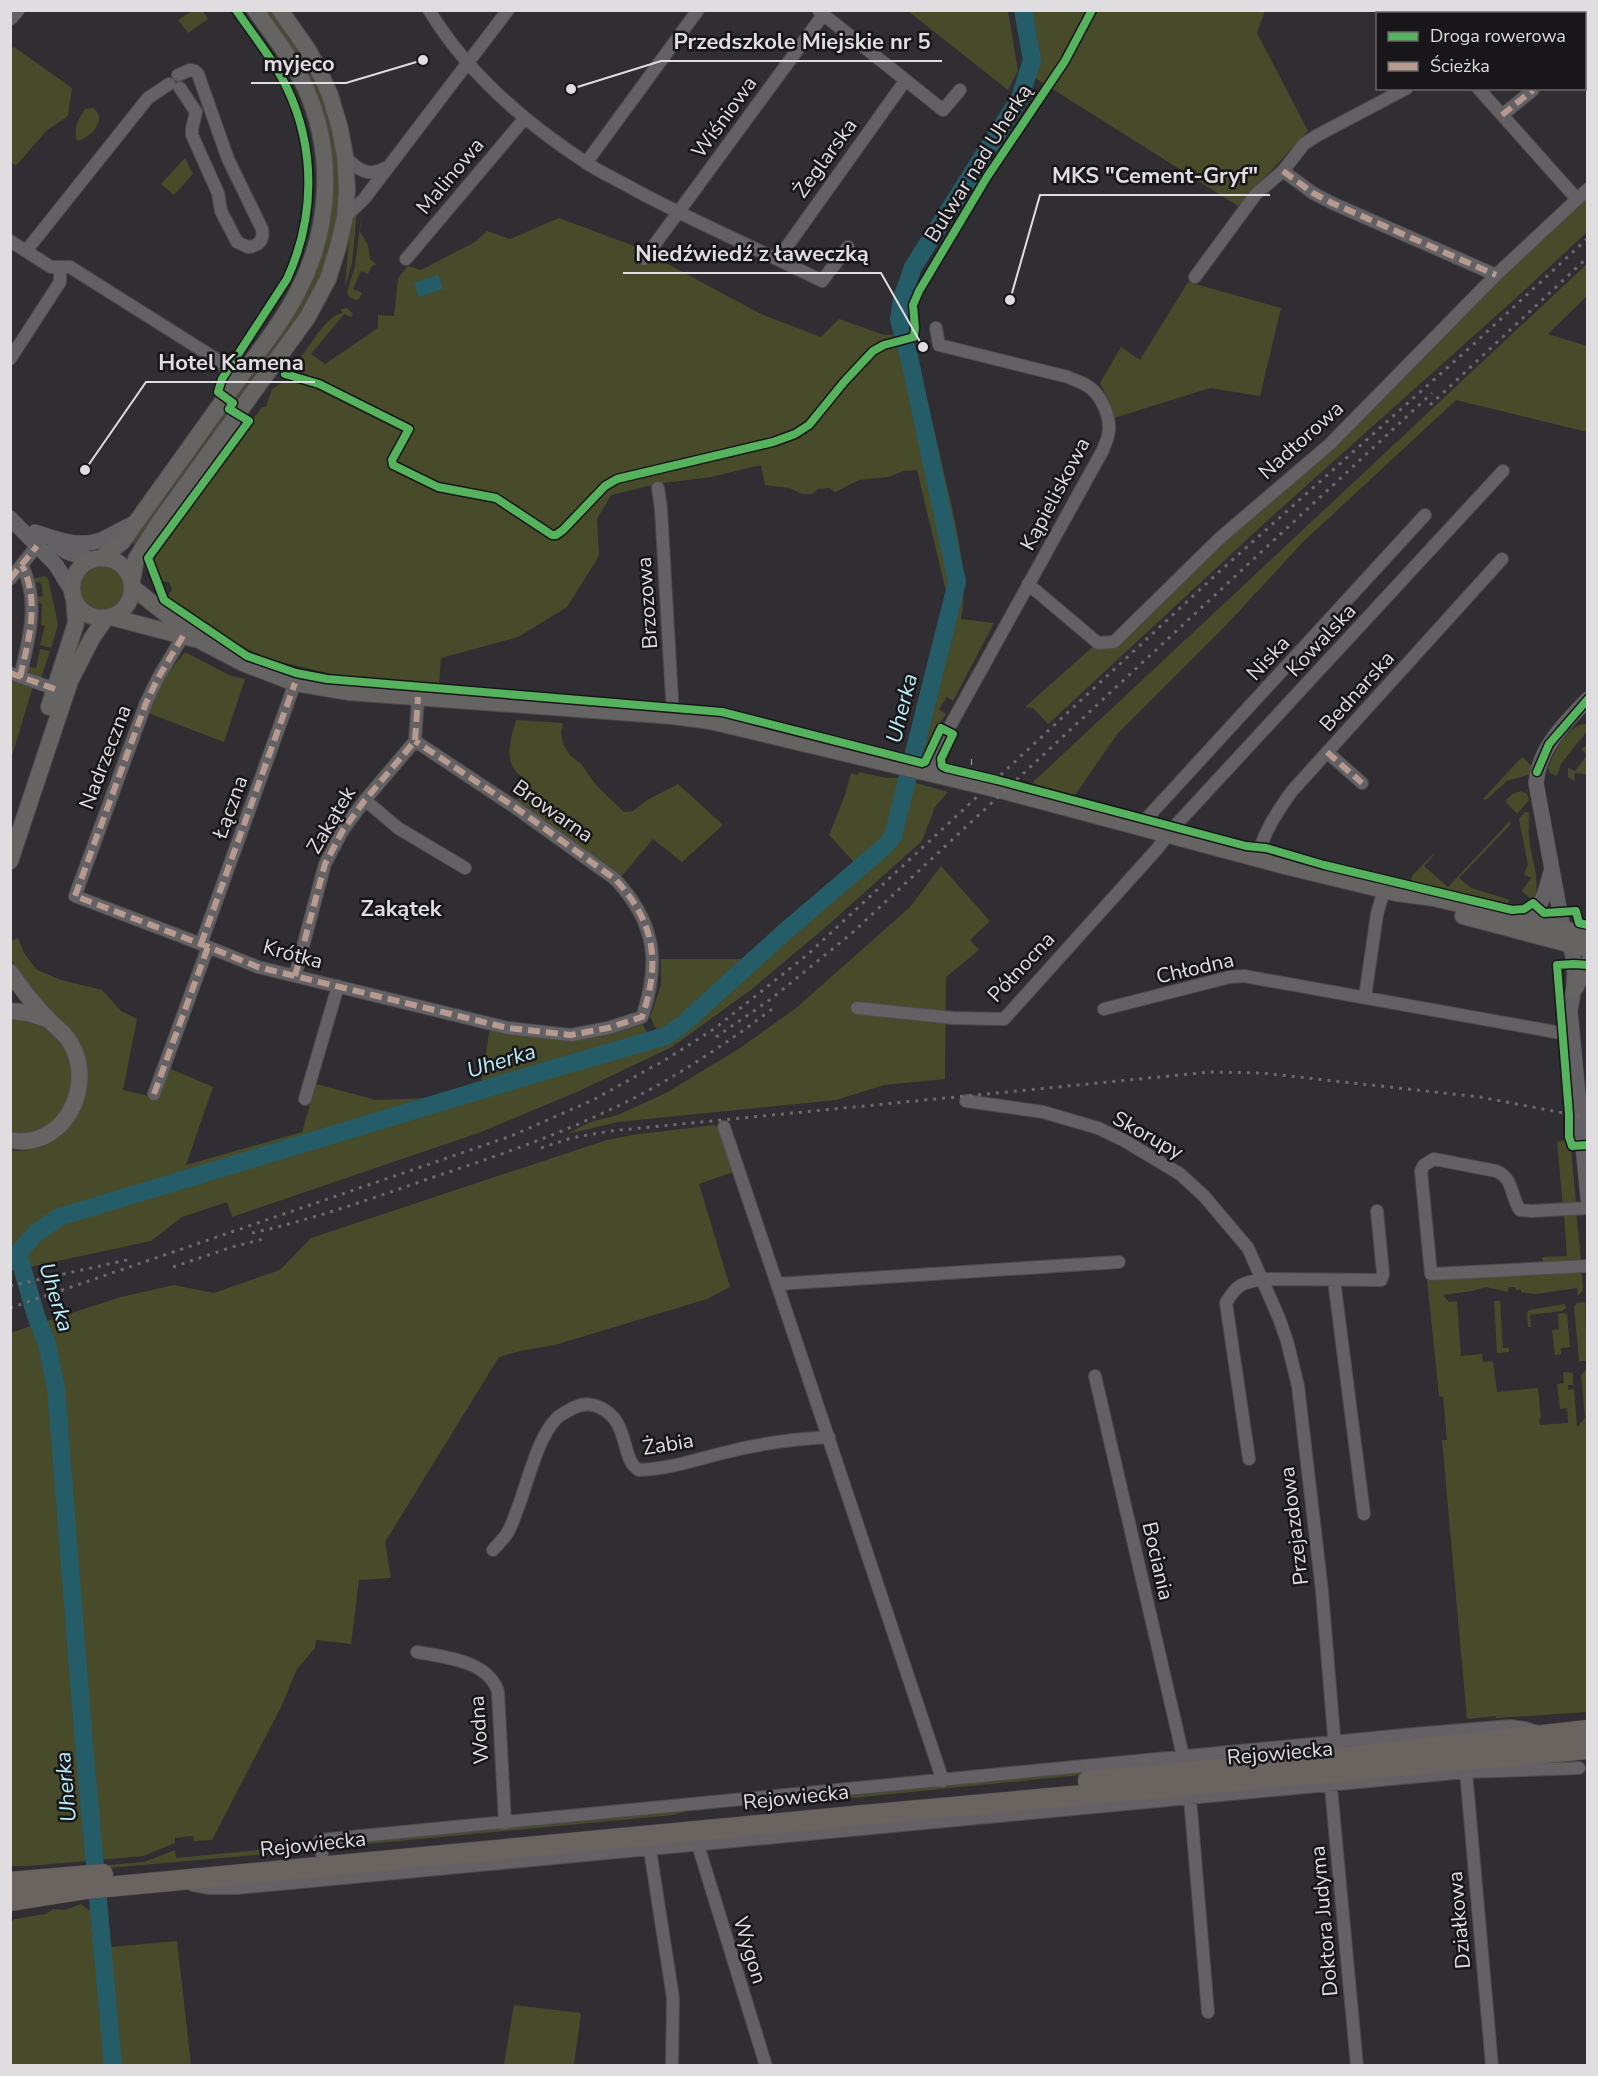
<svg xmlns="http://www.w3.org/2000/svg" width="1598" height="2076" font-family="'Nunito Sans',sans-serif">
  <rect width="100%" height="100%" fill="#302e32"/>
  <path fill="#484b2a" d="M192,11H203L208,19L188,33L178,20Z
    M262,11H273L316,76L339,154V215L327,263L308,306L240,402L232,395L303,296L331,163Z
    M908,11H1008L1018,71L1008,90Z
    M1030,11H1265L1257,33L1308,131L1238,206L1032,76L1038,58Z
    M14,47L72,88L68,116L46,131L16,166L10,161V50Z
    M93,108C109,119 90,138 77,141C73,128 78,120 85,109Z
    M185,158L193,174L174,195L161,184Z
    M1587,196V232L1518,296L1268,520L1048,724L1033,708L1025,707L1096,644L1114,642Z
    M362,211L360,232L368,245L370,259L377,265L372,266L368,274L361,271L353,289L362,293L359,299L356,300L349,297L347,292L355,266Z
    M357,212L352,263L345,287L350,227Z
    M559,218L634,246L761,314L821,337L839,319L884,335L911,333C922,377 932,420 942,464C952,511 970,571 961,619L994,623L953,701L947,697L939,709L946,714L936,729L925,759L910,755L944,615L941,614L946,591L917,470L904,471L888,477L859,480L835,492L829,488L818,489L812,494H802L790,488L765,485L761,465L711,477L656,484L611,495L597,519L599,556L567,607L518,637L441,658L439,684L340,676L268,659L233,642L176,604L168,596L172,589L169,582L161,581L154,561L157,551L213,474L215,475L219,470L217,469L262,407H266L272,389L290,378L294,372L291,369C306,355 322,318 342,313L341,309L347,308L353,314L351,317L344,314L311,354L325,364L378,328V315L394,316L398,278L408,266L421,270L475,242L487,231L510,239Z
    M1587,264V296L1548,334L1587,346V432L1456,400L1303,542L1229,622L1118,733L1075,795L1030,785Z
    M1188,282L1281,308L1260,396L1210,388L1114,418L1108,398L1100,383L1121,347L1140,360Z
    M223,410L231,415L136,546L131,542Z
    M78 588a25 25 0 1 1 50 0a25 25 0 1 1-50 0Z
    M45,576L48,578L58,625L51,648L40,645L45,626L41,625L42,604L36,601V597L43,596L41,582L33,583L32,579Z
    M40,649L50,651L40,681L27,671L26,666L36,668Z
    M185,652L231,676L245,679L224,742L148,713L164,678Z
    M11,678L33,686L11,759Z
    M516,720L562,723L563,727L561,731L563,744L570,755L581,764L596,785L624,812L633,811L647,800L678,784L723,825L682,862L653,839L620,878L515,803L523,786L524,778C502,765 510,741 516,720Z
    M1584,724L1587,725V731L1561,764L1557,776L1550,773L1548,768C1554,753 1566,727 1584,724Z
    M1584,747H1587V774L1575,773L1574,781L1568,777V768L1575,771L1587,755L1581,749Z
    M1522,757L1532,766L1531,774L1507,781L1486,800L1483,799Z
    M859,772L886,778H898L948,792L935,807L922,841L828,925L752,989L672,1047L579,1091L481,1132L232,1217L227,1202L182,1217L151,1241L11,1271V1151C30,1152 47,1146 62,1134L83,1050L67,1025L46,1006L17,971L11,958V941L18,938L24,953L37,970L61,980L102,990L121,1011L137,1019L123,1090L157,1098L169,1068L213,1087L186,1165L302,1132L316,1084L376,1100L431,1098L481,1083L490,1028L534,1035L640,1020L648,1034L657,1030L650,1017L661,985V959H743L855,863L829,835L845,795L851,773L858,775Z
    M1521,791L1527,794L1529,800L1517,814L1507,803L1506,800L1512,794Z
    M1525,812H1529C1529,823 1528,834 1530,845C1532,861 1542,886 1533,901L1522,891L1531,878L1524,874L1528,865L1519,819Z
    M1510,821L1511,824L1459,878L1471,888L1510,900L1507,903L1411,881L1412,876L1434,853V855L1424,866L1448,887Z
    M941,866L990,921L970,940L979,950L946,977L945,1079L884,1085L836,1100L618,1122L567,1134L590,1122L618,1115L666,1093L737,1050L795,1009L910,907Z
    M10,1017C24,1020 38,1021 50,1030C80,1052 78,1101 50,1124C39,1134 24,1133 11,1134Z
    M715,1125L723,1133L736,1171L699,1184L730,1287L707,1299L555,1345L520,1351L499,1357L385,1542L391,1578L359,1580L351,1644L316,1640L315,1648L297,1669L281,1707L212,1840L194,1841L193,1836L175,1838V1843L143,1856L28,1866H11L10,1333L121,1297L174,1285L214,1293L280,1270L311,1238L607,1140L632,1135Z
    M1565,1140L1568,1148L1571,1149L1576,1203L1563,1207L1557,1142Z
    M1576,1211L1581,1260L1543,1263L1542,1257L1567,1256L1564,1213Z
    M1578,1272L1582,1274L1583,1290L1578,1296L1577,1288L1535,1294L1521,1292V1290H1516L1515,1287H1508V1292L1486,1287L1472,1291L1443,1295L1449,1302L1457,1301L1461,1356L1482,1354L1483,1362L1493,1361L1497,1392L1538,1388L1541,1418L1539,1419L1540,1425L1568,1423L1567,1408L1560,1409L1557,1384L1564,1383L1563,1372L1573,1373V1385H1568V1390L1574,1389L1577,1427L1585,1418L1581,1375L1587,1369V1712L1496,1718V1716L1467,1719L1442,1440H1447L1443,1397L1439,1396L1427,1279Z
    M1494,1301H1500L1503,1348H1509V1352L1497,1353Z
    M1585,1302L1587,1361H1579L1574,1306L1577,1303Z
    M1565,1304L1566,1308L1562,1311L1530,1315L1531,1327H1528L1527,1313L1529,1310Z
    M1563,1313L1567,1314L1570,1347L1561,1348V1354L1555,1355L1552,1330L1559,1329L1558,1314Z
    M1089,1769L1090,1774L783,1805L782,1799Z
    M693,1809L674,1815L336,1847L329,1844Z
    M311,1845L313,1847L300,1851L108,1868V1865L144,1862L175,1850L176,1858Z
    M81,1904L103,1920L112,1947L177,1941L191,2065H11V1922L15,1919L46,1914L53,1909L65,1910Z
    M514,2005L581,2013L574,2065H504Z"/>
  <path fill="#245c67" d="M438,275L443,289L419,297L414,283Z"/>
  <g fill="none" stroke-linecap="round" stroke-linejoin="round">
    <path stroke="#245c67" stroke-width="3" d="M1024,16L1035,10"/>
    <path stroke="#245c67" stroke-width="18" d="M113,2066L84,1744L56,1388L47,1344L36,1316L18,1253L36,1233L59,1217L528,1076L666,1036L683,1024L788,929L885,846L893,836L957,582L910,361L899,320L902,299L913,267L1020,98L1032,60L1023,10"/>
    <g stroke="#4c4a4d" stroke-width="14">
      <path id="minor" d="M429,10C467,73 524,122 585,162C601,173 620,181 637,191C697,223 760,250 822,281L848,247
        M819,11L943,110L960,90
        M1461,14L1466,10
        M178,75L190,70L195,71L198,74L228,159L262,229C264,240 259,246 248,247L237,242L221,211L218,193L192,135V129L196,112L180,88
        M1478,88L1576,198
        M1502,115L1533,90
        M345,156C356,169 369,178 385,168
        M586,163L698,10
        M1283,171L1313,193L1332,203L1496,275
        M345,217L364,199L508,10
        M10,241L51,267H70L224,364
        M26,251L148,98L169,84
        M406,259L525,118
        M644,259L823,15
        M778,259L905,81
        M1195,277L1256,194L1283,171L1304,144L1318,135L1407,88
        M10,359L60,282V267
        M224,364L250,363
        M224,364L232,387
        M658,488L661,509L673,716
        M10,579L37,546
        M1028,584L1098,643L1114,642L1220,538L1330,444L1496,275L1588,189
        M183,636L158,678L146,703L75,896L201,944L258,967L508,1028L571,1035L608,1028L642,1017C661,962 655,922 615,879L516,808L415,741
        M10,673L55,689
        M20,677C29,638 40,602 22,565
        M1327,752L1362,783
        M928,772L934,755L1103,450C1104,446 1107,441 1108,436C1112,419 1102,394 1086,385C1081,382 1074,380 1068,377L939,345L936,328
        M365,800L398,828L465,868
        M1143,828L1146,819L1425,515
        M1257,859C1263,833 1277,812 1292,791L1502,559
        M201,944L295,683
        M295,976L325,864L343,830L365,800L415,741L418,697
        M1365,997L1377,914L1384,890
        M857,1008L953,1018L1004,1019L1157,849L1174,827L1503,471
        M1104,1009L1230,977L1244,976L1572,1035
        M154,1094L208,947
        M305,1099L338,986
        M966,1101L1043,1112L1098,1128L1125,1141L1180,1174L1204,1196L1248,1248L1279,1318L1287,1341L1298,1386L1322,1591L1335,1748
        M724,1127L777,1284
        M1588,1208L1532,1211L1520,1210C1510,1196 1514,1178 1496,1171L1434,1159L1424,1165L1421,1171L1431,1274L1588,1266
        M1334,1280L1364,1514
        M1095,1376L1183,1756
        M1249,1459L1226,1303C1237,1284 1242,1283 1262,1279L1381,1280L1383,1274L1377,1211
        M493,1550C498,1544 504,1539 508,1532C524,1502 534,1440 557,1418C561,1414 568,1411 573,1408C581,1404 590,1403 599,1407C631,1421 620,1460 639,1470C670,1469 697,1459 727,1452C761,1443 794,1439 829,1437
        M417,1652C445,1657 489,1661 498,1692L505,1823
        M1466,1772L1492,2066
        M1330,1777L1357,2066
        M943,1781L777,1284L1119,1262
        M1190,1798L1208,2012
        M698,1845L766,2066
        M650,1850L673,1998L672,2066
        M322,1854L320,1840L1414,1734L1510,1726L1525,1728L1538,1732
        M193,1885L210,1888H237L1466,1772L1579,1768"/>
    </g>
    <g stroke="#4c4a4d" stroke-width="16">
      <path id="tertiary" d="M10,18L17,10
        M10,518L56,565L73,593
        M35,532C56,539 78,548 101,540C112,535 123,528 135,523
        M55,544L67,552L93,560
        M1519,918C1544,909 1544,895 1551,872
        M1569,1001L1588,1198
        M1570,1011C1576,980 1578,957 1563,929L1536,783C1539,748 1564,724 1588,699"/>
    </g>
    <g stroke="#4c4a4d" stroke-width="18">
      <path id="secondary" d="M101,558L122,542C159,490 196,439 233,387C255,356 280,326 297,293C331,229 335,153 305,87C292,59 273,35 255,10
        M72 588a30 30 0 1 1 60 0a30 30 0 1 1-60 0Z
        M132,581L136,559L160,521L307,318L328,279L338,247L345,217L347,190L345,156L340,129L330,95L319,71L308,50L280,10
        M132,587L199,640L243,663L295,683L348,692L673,716L710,721L1004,791L1285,866L1397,893L1434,898L1588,935
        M111,617L195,639
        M49,707L76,623L74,598
        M10,861L70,681L92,638L106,618
        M1463,916L1588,949
        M10,972C21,988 34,1005 48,1019C55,1027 64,1032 70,1042C86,1068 81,1102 61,1124C47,1138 30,1144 10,1140
        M1575,988L1588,963
        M10,1011L28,1013L47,1019"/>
    </g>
    <g stroke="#4c4a4d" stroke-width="21">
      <path id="trunk" d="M1088,1781L1335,1758L1588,1730
        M10,1882L103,1874
        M10,1901L86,1889L864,1815L1588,1749"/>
    </g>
    <use href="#minor" stroke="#636164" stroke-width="12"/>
    <use href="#tertiary" stroke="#636164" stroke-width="15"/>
    <use href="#secondary" stroke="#666363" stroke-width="16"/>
    <use href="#trunk" stroke="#6a6460" stroke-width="20"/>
    <path stroke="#6c6a6d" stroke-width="3" stroke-dasharray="3 6" stroke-linecap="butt" d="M1430,405L1588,257
      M716,1037L771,999L852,933L1432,393
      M541,1148L571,1138L610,1131L1210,1072L1262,1073L1480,1097L1569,1114L1588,1119
      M252,1233C311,1220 368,1200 425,1180C485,1160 545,1140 603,1113C665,1085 722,1047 776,1006
      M173,1267L232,1247L267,1238
      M10,1286L131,1259
      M10,1308L511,1136L593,1100L665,1060L714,1029L807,955L1221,570L1476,342L1588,238"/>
    <path stroke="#b69a8f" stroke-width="6" stroke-dasharray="12 6" stroke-linecap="butt" d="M1502,115L1533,90
      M1283,171L1313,193L1332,203L1496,275
      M10,579L37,546
      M183,636L158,678L146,703L75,896L201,944L258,967L508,1028L571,1035L608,1028L642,1017C661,962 655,922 615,879L516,808L415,741
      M10,673L55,689
      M20,677C29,638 40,602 22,565
      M1327,752L1362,783
      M971,762H972
      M201,944L295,683
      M295,976L325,864L343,830L365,800L415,741L418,697
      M154,1094L208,947"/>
    <g stroke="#181619" stroke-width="11">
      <path id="cycleway" d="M236,10C253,35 274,60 287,88C316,149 315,218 287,279L222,379L218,392L233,403L229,409L249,421L148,558L164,600L247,656L296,673L327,679L722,712L922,763L925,762L941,728L953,734L941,759L942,766L946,768L997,780L1246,846L1266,848L1324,865L1512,910L1524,909L1533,903L1544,913L1576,911L1579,923L1588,925
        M285,374L319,384L409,429L392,460L393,465L438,487L496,498L552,535H556L563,530L605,486L617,479L773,442L795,434L809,425L844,382L873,351L884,345L914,337L915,328L913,305L919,291L987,177L1065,61L1092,10
        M1537,772L1549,744L1588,699
        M1588,965L1574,964L1557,965L1569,1114V1137L1572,1146L1588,1145"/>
    </g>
    <use href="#cycleway" stroke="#56b35d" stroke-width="8"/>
  </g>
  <g text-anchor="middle" stroke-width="5" stroke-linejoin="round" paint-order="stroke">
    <g font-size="21" fill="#dfdde0" stroke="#181619">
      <text transform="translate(724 117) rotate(-54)" y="7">Wiśniowa</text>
      <text transform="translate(825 158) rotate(-54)" y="7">Żeglarska</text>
      <text transform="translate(978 163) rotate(-58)" y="7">Bulwar nad Uherką</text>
      <text transform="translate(450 176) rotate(-50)" y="7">Malinowa</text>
      <text transform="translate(1301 440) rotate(-42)" y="7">Nadtorowa</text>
      <text transform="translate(1055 494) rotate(-62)" y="7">Kąpieliskowa</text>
      <text transform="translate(647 603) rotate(-94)" y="7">Brzozowa</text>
      <text transform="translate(1321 640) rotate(-47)" y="7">Kowalska</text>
      <text transform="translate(1268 658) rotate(-47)" y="7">Niska</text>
      <text transform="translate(1357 691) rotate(-48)" y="7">Bednarska</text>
      <text transform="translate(105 757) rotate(-69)" y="7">Nadrzeczna</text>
      <text transform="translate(230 807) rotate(-70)" y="7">Łączna</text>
      <text transform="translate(553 811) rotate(35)" y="7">Browarna</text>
      <text transform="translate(331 820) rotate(-59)" y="7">Zakątek</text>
      <text transform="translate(293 954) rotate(15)" y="7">Krótka</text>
      <text transform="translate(1021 967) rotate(-47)" y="7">Północna</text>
      <text transform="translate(1195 968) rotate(-13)" y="7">Chłodna</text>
      <text transform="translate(1148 1135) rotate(29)" y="7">Skorupy</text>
      <text transform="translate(668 1444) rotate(-9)" y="7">Żabia</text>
      <text transform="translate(1294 1526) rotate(-97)" y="7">Przejazdowa</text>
      <text transform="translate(1158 1561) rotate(77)" y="7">Bociania</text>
      <text transform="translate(479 1730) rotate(-94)" y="7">Wodna</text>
      <text transform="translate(1280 1753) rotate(-5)" y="7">Rejowiecka</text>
      <text transform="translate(796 1797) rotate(-6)" y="7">Rejowiecka</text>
      <text transform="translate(313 1844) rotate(-6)" y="7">Rejowiecka</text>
      <text transform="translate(1459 1920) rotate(-95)" y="7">Działkowa</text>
      <text transform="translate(1324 1921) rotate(-95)" y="7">Doktora Judyma</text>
      <text transform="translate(750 1950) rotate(73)" y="7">Wygon</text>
    </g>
    <g font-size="22" font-style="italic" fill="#b9effa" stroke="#181619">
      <text transform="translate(901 708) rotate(-76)" y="8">Uherka</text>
      <text transform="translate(501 1060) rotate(-17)" y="8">Uherka</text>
      <text transform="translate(57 1297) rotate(73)" y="8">Uherka</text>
      <text transform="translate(65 1787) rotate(-95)" y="8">Uherka</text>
    </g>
    <g font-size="22" font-weight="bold" fill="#dfdde0" stroke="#181619">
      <text x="401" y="916">Zakątek</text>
    </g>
  </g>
  <path fill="none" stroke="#dfdde0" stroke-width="2" d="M571 89L661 61H942M423 60L346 83H251M1010 300L1040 195H1270M923 347L881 273H623M85 470L146 382H315"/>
  <g fill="#dfdde0" stroke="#181619" stroke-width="2">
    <circle cx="571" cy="89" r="6"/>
    <circle cx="423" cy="60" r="6"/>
    <circle cx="1010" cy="300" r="6"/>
    <circle cx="923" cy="347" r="6"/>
    <circle cx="85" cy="470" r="6"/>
  </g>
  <g font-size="22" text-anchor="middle" font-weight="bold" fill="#dfdde0" stroke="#181619" stroke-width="5" stroke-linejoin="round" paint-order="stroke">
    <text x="802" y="49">Przedszkole Miejskie nr 5</text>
    <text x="299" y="71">myjeco</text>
    <text x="1155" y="183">MKS "Cement-Gryf"</text>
    <text x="752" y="261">Niedźwiedź z ławeczką</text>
    <text x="231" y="370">Hotel Kamena</text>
  </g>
  <rect width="1598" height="2076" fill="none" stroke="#dfdde0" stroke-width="24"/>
  <rect x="1376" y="12" width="210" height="78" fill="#181619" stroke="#686669" stroke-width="1.5"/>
  <rect x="1388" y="32" width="30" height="9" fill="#56b35d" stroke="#686669" stroke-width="1.5"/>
  <text x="1430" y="42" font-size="18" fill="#dfdde0">Droga rowerowa</text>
  <rect x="1388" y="62" width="30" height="9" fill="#b69a8f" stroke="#686669" stroke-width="1.5"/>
  <text x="1430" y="72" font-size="18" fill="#dfdde0">Ścieżka</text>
</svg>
